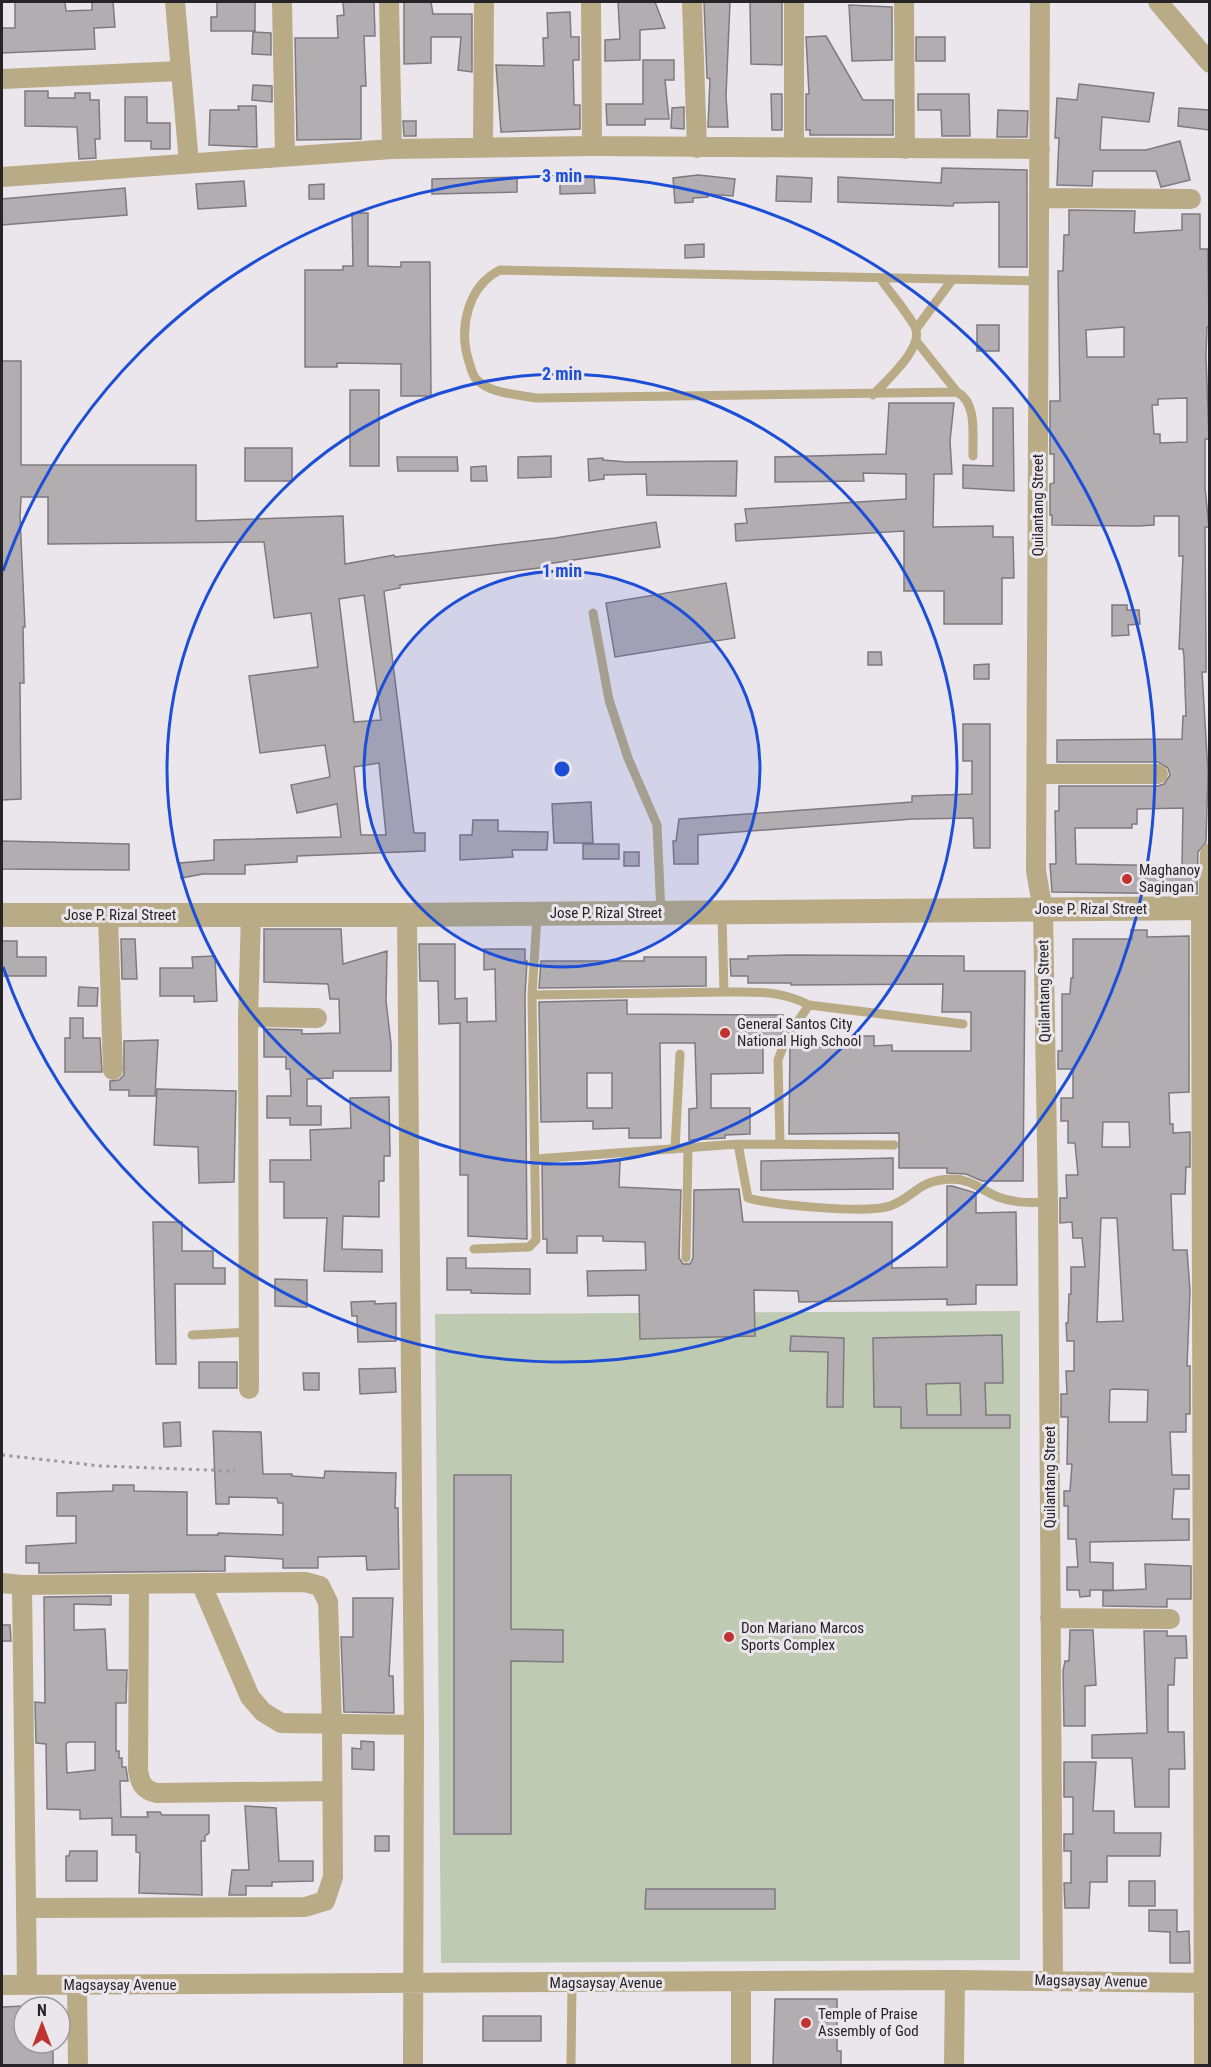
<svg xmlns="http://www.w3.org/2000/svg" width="1211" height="2067" font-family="'Roboto Condensed',sans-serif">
  <rect width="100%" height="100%" fill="#ebe6eb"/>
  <path fill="#becab2" d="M1020,1311V1960L441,1963L435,1314Z"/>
  <path fill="#b2adb1" stroke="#7f7a7f" stroke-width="1.5" fill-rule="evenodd" d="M15,2H65L66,11L92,10V2H113L115,27L94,28L95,49L2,53V28H15Z
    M217,2H255V31H211V17H217Z
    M343,2H374L375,36H364L366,86H361V139L297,140L295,38H338L337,16L344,15Z
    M404,2H431L433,14H472V72L458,70L461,37H431V63L404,64Z
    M618,2H655L665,28L640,30V60L605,61V40L620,39Z
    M704,2H730L726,96L728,127H708L710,79L707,78Z
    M750,2H782V65L751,64Z
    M849,5L892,7V60L852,61Z
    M570,12L571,37H579V60H573L574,105H580V129L501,132L496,65L544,66L543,38H548L547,13Z
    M253,32L271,33V55L252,54Z
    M826,36L863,100H893V135H810V130H806V94H809L806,37Z
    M916,37H945V61H916Z
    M643,60H674V80H665L669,119H645V125H607L606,104H643Z
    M1079,84L1154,93L1149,122L1102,117L1100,150H1146L1180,141L1190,180L1161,187L1156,171H1093L1092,186L1057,185L1059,138H1055L1057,98L1077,100Z
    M253,85L272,86V102L252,100Z
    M25,91H48V98H75V93H90V100H99L100,139H95L96,158L79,159L77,127L25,126Z
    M771,94H782V130H772Z
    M918,94H969L970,136H942L941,110H918Z
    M125,97H147V123H170V149H151V141H125Z
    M238,106H256L257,147L209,145L210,110H239Z
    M684,107V129L671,128L672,108Z
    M1179,108L1209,110V130L1178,126Z
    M998,110L1028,111L1027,137H997Z
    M403,121H416V136H404Z
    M942,168L1027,170V267H999V202L954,203L953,206L838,202V177L941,183Z
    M698,175L735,179L733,196L708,194V197L693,198V202L675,203L673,178Z
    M777,176L812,178L811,202L776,201Z
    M517,177V192L432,194V179Z
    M594,177L595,193L560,194V178Z
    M244,181L246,206L198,209L196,184Z
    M324,184V199H309V185Z
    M125,188L127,215L2,225V199Z
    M1069,210L1135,211L1134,233L1182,230V214H1200V249H1208L1209,327H1207L1206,356L1209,439H1205V488L1209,527H1205L1206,659V672H1202L1208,772L1206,842L1198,852L1197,894L1052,892L1050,864H1056L1055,811H1059V786H1158L1164,784L1170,775L1168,768L1158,762H1057V740L1182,739L1183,716H1186L1184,657L1183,649H1179L1183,556H1179V516H1154V525L1138,526L1052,525V515H1050V484L1054,483V454H1050V401H1060L1058,271H1063L1064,235H1069ZM1124,327V357H1087L1086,330ZM1187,398V442L1160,443V434H1154L1152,405H1158V399ZM1183,808L1182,866L1076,864L1075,828H1132V824H1137V809Z
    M352,213H368V266L401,267V262H430L431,396H401V364L337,363V367H305V270H343V266H353Z
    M704,244V257L685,258V245Z
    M977,325H999V351H977Z
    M2,361H21V465H196V521L343,516L345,564L394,555L395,557L555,538L656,522L660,547L547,564V567L400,585V588L384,591L414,833H425V851L297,856V862L245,865V874H203L181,878L180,863L214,860V840L341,837L337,804L297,813L291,785L330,777L325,745L260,753L249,676L318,667L311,613L274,618L264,542L48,544V497H21L20,517L25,627H23L24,683H20L21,799L2,800ZM364,595L381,720L354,722L339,599ZM379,763L386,835H361L354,767Z
    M350,390H379V466H350Z
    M889,403H954L950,441L952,474H934L933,527L993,526V537H1013L1014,578H1002V624H944V591H904V531L736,541L735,524L747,523L745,509L906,499V474L863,473L864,481L775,482V457L886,454Z
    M993,408H1013L1014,491L963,488V465L993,466Z
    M245,448H292V481H245Z
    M551,456V477L518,478V457Z
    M397,457H457L458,471H398Z
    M603,458V460L627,462L737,461L736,496L647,495L646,474L604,475V479L589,481L588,459Z
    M486,466L487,481H471V467Z
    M726,583L735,638L615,657L606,603Z
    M1112,605H1127V610H1139L1140,624L1128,625L1129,635L1112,636Z
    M868,652H881L882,665H868Z
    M989,664V679H974V665Z
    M963,724H990V848H974L973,818L913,819L698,835V864H674L673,841H676L679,819L912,802V796L972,794V761H963Z
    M591,802L593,843H554L552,804Z
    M473,820H498V831L548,832L547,850H512L513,857L460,860V835H472Z
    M2,841L129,844V870L2,869Z
    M583,844H619V859H583Z
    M624,852H639V866H624Z
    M264,929H341L343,964L387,951L386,1001L391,1044V1071H333V1078L307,1079V1106H321V1125H290V1118H267V1096H291L290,1069H286V1057H264V1029L302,1030V1034L340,1033L339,999H330L328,984L264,982Z
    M1131,930H1147V937L1189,936V1092L1169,1093L1170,1124H1173V1133L1190,1132V1167H1186L1185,1194H1171L1173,1250H1187L1190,1291L1187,1366H1190V1414H1186V1432H1170L1172,1475H1189V1489H1174L1172,1519H1189V1540L1090,1542V1562L1113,1563V1590H1090V1596L1080,1597L1079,1590H1067V1567H1078L1076,1539H1068V1506H1064V1491H1070L1072,1464H1067L1068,1417H1061V1394H1067L1066,1371H1074V1341H1067L1066,1323H1068L1069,1294H1071V1267H1085L1082,1238H1073L1072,1222L1060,1223V1198H1067L1066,1175H1078L1075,1143H1068V1121H1061V1098H1073V1069H1058V1051H1062V994H1070L1071,978H1073V939H1132ZM1103,1122H1129L1130,1147H1102ZM1101,1218H1117L1123,1321L1097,1322ZM1113,1389L1148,1390L1147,1422H1109L1110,1390Z
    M121,939H135L137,979H122Z
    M2,941H17V957H46V976H2Z
    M419,944H455V999L467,998V1022L496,1021L495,969L484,970V949H525V961H527L525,995L527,1239L468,1236V1175H460V1023L439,1024L438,981H420Z
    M788,955L964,956V971H1025L1023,1181H982L966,1174L947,1173V1168H899V1133L789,1134L790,1047H852V1036H874V1046L892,1045V1051H971V1012H942L943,984L791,985V983H748V976H731L730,959H748V956Z
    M215,956L217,1001L194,1002V996H160V968H193L192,957Z
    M644,957H706V986L539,988L541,961H644Z
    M79,987L98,988L97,1006H78Z
    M627,1000V1014L783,1015V1031L777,1044L763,1043V1073L711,1074V1108H750V1134L725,1135V1138L689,1140V1109L697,1108L695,1043H660L661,1138H629V1128L593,1129V1121L541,1122L539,1002ZM587,1073H612V1108H587Z
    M70,1018H83V1038H100L102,1072H65V1038H70Z
    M158,1040L155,1096H129V1090H110V1081L119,1080L124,1075V1041Z
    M157,1089L236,1091L234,1182L199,1183L198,1147L154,1145Z
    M389,1097L390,1156H384V1181H379V1217L343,1216L342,1249L382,1250V1272L324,1271L327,1218H284V1182H270V1160H311L310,1130L351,1128L350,1098Z
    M893,1158V1189L761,1190V1161Z
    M620,1161L619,1187L681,1190L679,1258L683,1264H690L693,1258L694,1190L739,1189L743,1222H892V1268L947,1267V1186H952L976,1193V1213L1016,1212L1017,1285H976V1304L947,1305V1299L799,1302L798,1291L754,1290L755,1336L640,1339L639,1295L588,1296L587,1271L646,1270L645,1242L603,1241V1236H577V1253H547V1239H543L542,1165Z
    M153,1222H182V1251H213V1268H225V1284H175L176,1364H156Z
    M447,1258H466V1268L530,1269V1294L471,1293V1290H447Z
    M275,1279L307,1280V1307L275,1306Z
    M375,1301V1304L396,1303V1341L358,1342L357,1316H352L351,1302Z
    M1002,1335L1003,1383H985L986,1415H1010V1428H901V1407H874L873,1338ZM960,1383L961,1415H927L926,1384Z
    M791,1336L844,1338L843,1407H827L828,1352L790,1351Z
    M199,1362H237V1388H199Z
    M395,1368L396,1392L360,1394L359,1369Z
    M303,1373H319V1390H304Z
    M180,1422L181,1446L164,1447L163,1423Z
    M213,1431L261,1432L263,1474H292V1476L324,1478L325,1471L396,1473L395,1508H398L399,1569L367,1570L366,1556L318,1557V1568H283V1559L225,1556V1571L39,1573V1563H26V1546L76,1543V1516H57V1493L113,1491V1485H134V1491L187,1492V1535H218V1533L283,1535V1503H278L277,1498L229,1497V1504H216Z
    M454,1475H511V1629L563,1630V1662L511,1661V1834H454Z
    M1145,1564L1191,1566V1599H1167V1607L1103,1606V1591L1146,1589Z
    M111,1596V1605L74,1604V1630L105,1629L107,1670H127L126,1703H116V1751H119V1758H122V1767H126L128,1781H120L121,1817H148L147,1812H160L162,1815H209V1833L205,1836V1841H201L202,1895L139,1893L140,1853L136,1852V1835H112V1818L80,1819V1810L47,1809L46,1744L36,1743L35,1702L45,1703L44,1597ZM69,1742H95V1770L67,1773L66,1744Z
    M353,1598H393L389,1676H393L394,1713L344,1712L341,1637H353Z
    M2,1625H10L11,1641H2Z
    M1070,1630H1093L1096,1685L1085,1686V1726H1064L1063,1671L1065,1661H1069Z
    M1144,1631H1167V1636H1186L1187,1658H1175L1174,1685H1168V1732H1184L1185,1769H1169V1807H1135L1132,1758H1092V1735L1147,1733Z
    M361,1741L374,1742V1770L352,1769V1748L361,1749Z
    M1064,1762H1096L1093,1811H1114V1833H1161L1160,1856H1107V1882H1090L1089,1908H1065L1064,1883H1071V1851H1064V1834H1073V1797H1064Z
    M245,1806L276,1808L279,1861H313V1881L272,1882V1886H246V1895H229L232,1870H249Z
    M375,1836H389V1851H375Z
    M70,1851H97V1881H66V1856H69Z
    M1129,1881H1155V1906H1129Z
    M646,1889H775V1909H645Z
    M1149,1910H1177V1932L1189,1931L1190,1963H1170V1932L1149,1931Z
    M775,1999H837V2051H841V2066H773Z
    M24,2006V2043H53V2066H2V2007Z
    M483,2016H541V2041H483Z"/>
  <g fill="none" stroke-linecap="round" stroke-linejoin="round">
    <path stroke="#9b979b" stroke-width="3" stroke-dasharray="3 4.5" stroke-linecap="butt" d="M2,1455L101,1466L235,1471"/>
    <path stroke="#b8ab86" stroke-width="9" d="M916,329L952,280
      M917,342L957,392
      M873,395C886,381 925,347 915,327C906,310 891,294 880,278
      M973,456C972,436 978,403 957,392L536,398C516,394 490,394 476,379C472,375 471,367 469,362C458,328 468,286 500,270L1040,281
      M593,613L609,700L628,758L657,825L661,913
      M724,992C757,992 779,990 809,1005L963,1024
      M532,995L724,992L722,915
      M780,1143L778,1060L786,1039L809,1005
      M738,1144L748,1198C774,1205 866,1214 890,1206C917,1196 916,1180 952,1179C971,1179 981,1190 998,1197C1014,1203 1030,1203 1048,1202
      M675,1149L680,1054
      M536,1159L738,1144L894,1145
      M474,1249L529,1247L536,1240L532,995L537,916
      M686,1258L688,1149
      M192,1335L251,1332
      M571,2066L572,1983"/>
    <path stroke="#b8ab86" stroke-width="20" d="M175,2L189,163
      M282,2L285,155
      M389,2L392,149
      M591,2L592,146
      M692,2L697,148
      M794,2V147
      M904,2L905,149
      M1040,2L1036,871L1043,910L1048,1202L1053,1980
      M1158,2L1210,63
      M2,79L180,71
      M483,147L484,2
      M2,177L392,149L592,146L1040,149
      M1040,198L1191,199
      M1037,774H1158
      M1201,908L1204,2066
      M1208,908L1210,853
      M108,915L113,1070
      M407,915L414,1725L413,2066
      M248,1017L317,1018
      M249,1389L248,1017L251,915
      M2,1583L22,1585L305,1582L320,1586L328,1602L332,1723L333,1877L325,1901L305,1907L27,1908
      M201,1583L250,1697L263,1712L281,1723L414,1725
      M139,1584L138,1770C140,1783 143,1790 157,1793L332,1791
      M22,1585L27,1985
      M1050,1618L1170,1619
      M2,1985L955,1980L1210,1983
      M77,1985L78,2066
      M741,2066V1982
      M954,2066L955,1980"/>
    <path stroke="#b8ab86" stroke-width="24" d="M2,915H407L1210,908"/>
  </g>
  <circle cx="562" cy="769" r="198" fill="#1d4ed8" fill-opacity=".12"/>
  <g fill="none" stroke="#1d4ed8" stroke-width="3">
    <circle cx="562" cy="769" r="198"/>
    <circle cx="562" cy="769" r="395"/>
    <path d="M3 571A593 593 0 1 1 3 967"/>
  </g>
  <g fill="#c1332f" stroke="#ebe6eb" stroke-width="2">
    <circle cx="1127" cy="879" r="6"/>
    <circle cx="725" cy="1033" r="6"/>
    <circle cx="729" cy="1637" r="6"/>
    <circle cx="806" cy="2023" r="6"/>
  </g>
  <g text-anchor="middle" stroke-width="6" stroke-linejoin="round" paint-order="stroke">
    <g font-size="15" fill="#262426" stroke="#ebe6eb">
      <text transform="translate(1038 505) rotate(-90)" y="5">Quilantang Street</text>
      <text x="1091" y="914">Jose P. Rizal Street</text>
      <text x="606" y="918">Jose P. Rizal Street</text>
      <text x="120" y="920">Jose P. Rizal Street</text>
      <text transform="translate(1044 991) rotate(-91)" y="5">Quilantang Street</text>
      <text transform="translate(1050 1477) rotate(-90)" y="5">Quilantang Street</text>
      <text transform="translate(1091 1981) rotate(1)" y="5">Magsaysay Avenue</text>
      <text x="606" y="1988">Magsaysay Avenue</text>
      <text x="120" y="1990">Magsaysay Avenue</text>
    </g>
    <g font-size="15" fill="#262426" stroke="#ebe6eb" text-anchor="start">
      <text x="1139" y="875">Maghanoy<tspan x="1139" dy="17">Sagingan</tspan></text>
      <text x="737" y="1029">General Santos City<tspan x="737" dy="17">National High School</tspan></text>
      <text x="741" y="1633">Don Mariano Marcos<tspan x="741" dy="17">Sports Complex</tspan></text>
      <text x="818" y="2019">Temple of Praise<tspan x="818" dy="17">Assembly of God</tspan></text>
    </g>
  </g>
  <circle cx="562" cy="769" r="9" fill="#1d4ed8" stroke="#ebe6eb" stroke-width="3"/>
  <g font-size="18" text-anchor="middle" font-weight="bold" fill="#1d4ed8" stroke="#ebe6eb" stroke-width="6" stroke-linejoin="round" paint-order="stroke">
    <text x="562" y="182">3 min</text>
    <text x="562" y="380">2 min</text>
    <text x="562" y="577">1 min</text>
  </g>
  <rect width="1211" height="2067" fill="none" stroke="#262426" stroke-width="6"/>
  <g transform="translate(42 2025)"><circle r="28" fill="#ebe6eb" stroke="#9c989c" stroke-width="1.5"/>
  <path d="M0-4.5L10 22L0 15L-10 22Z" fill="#c1332f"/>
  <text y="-9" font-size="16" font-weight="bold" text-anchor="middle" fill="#262426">N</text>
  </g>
</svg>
